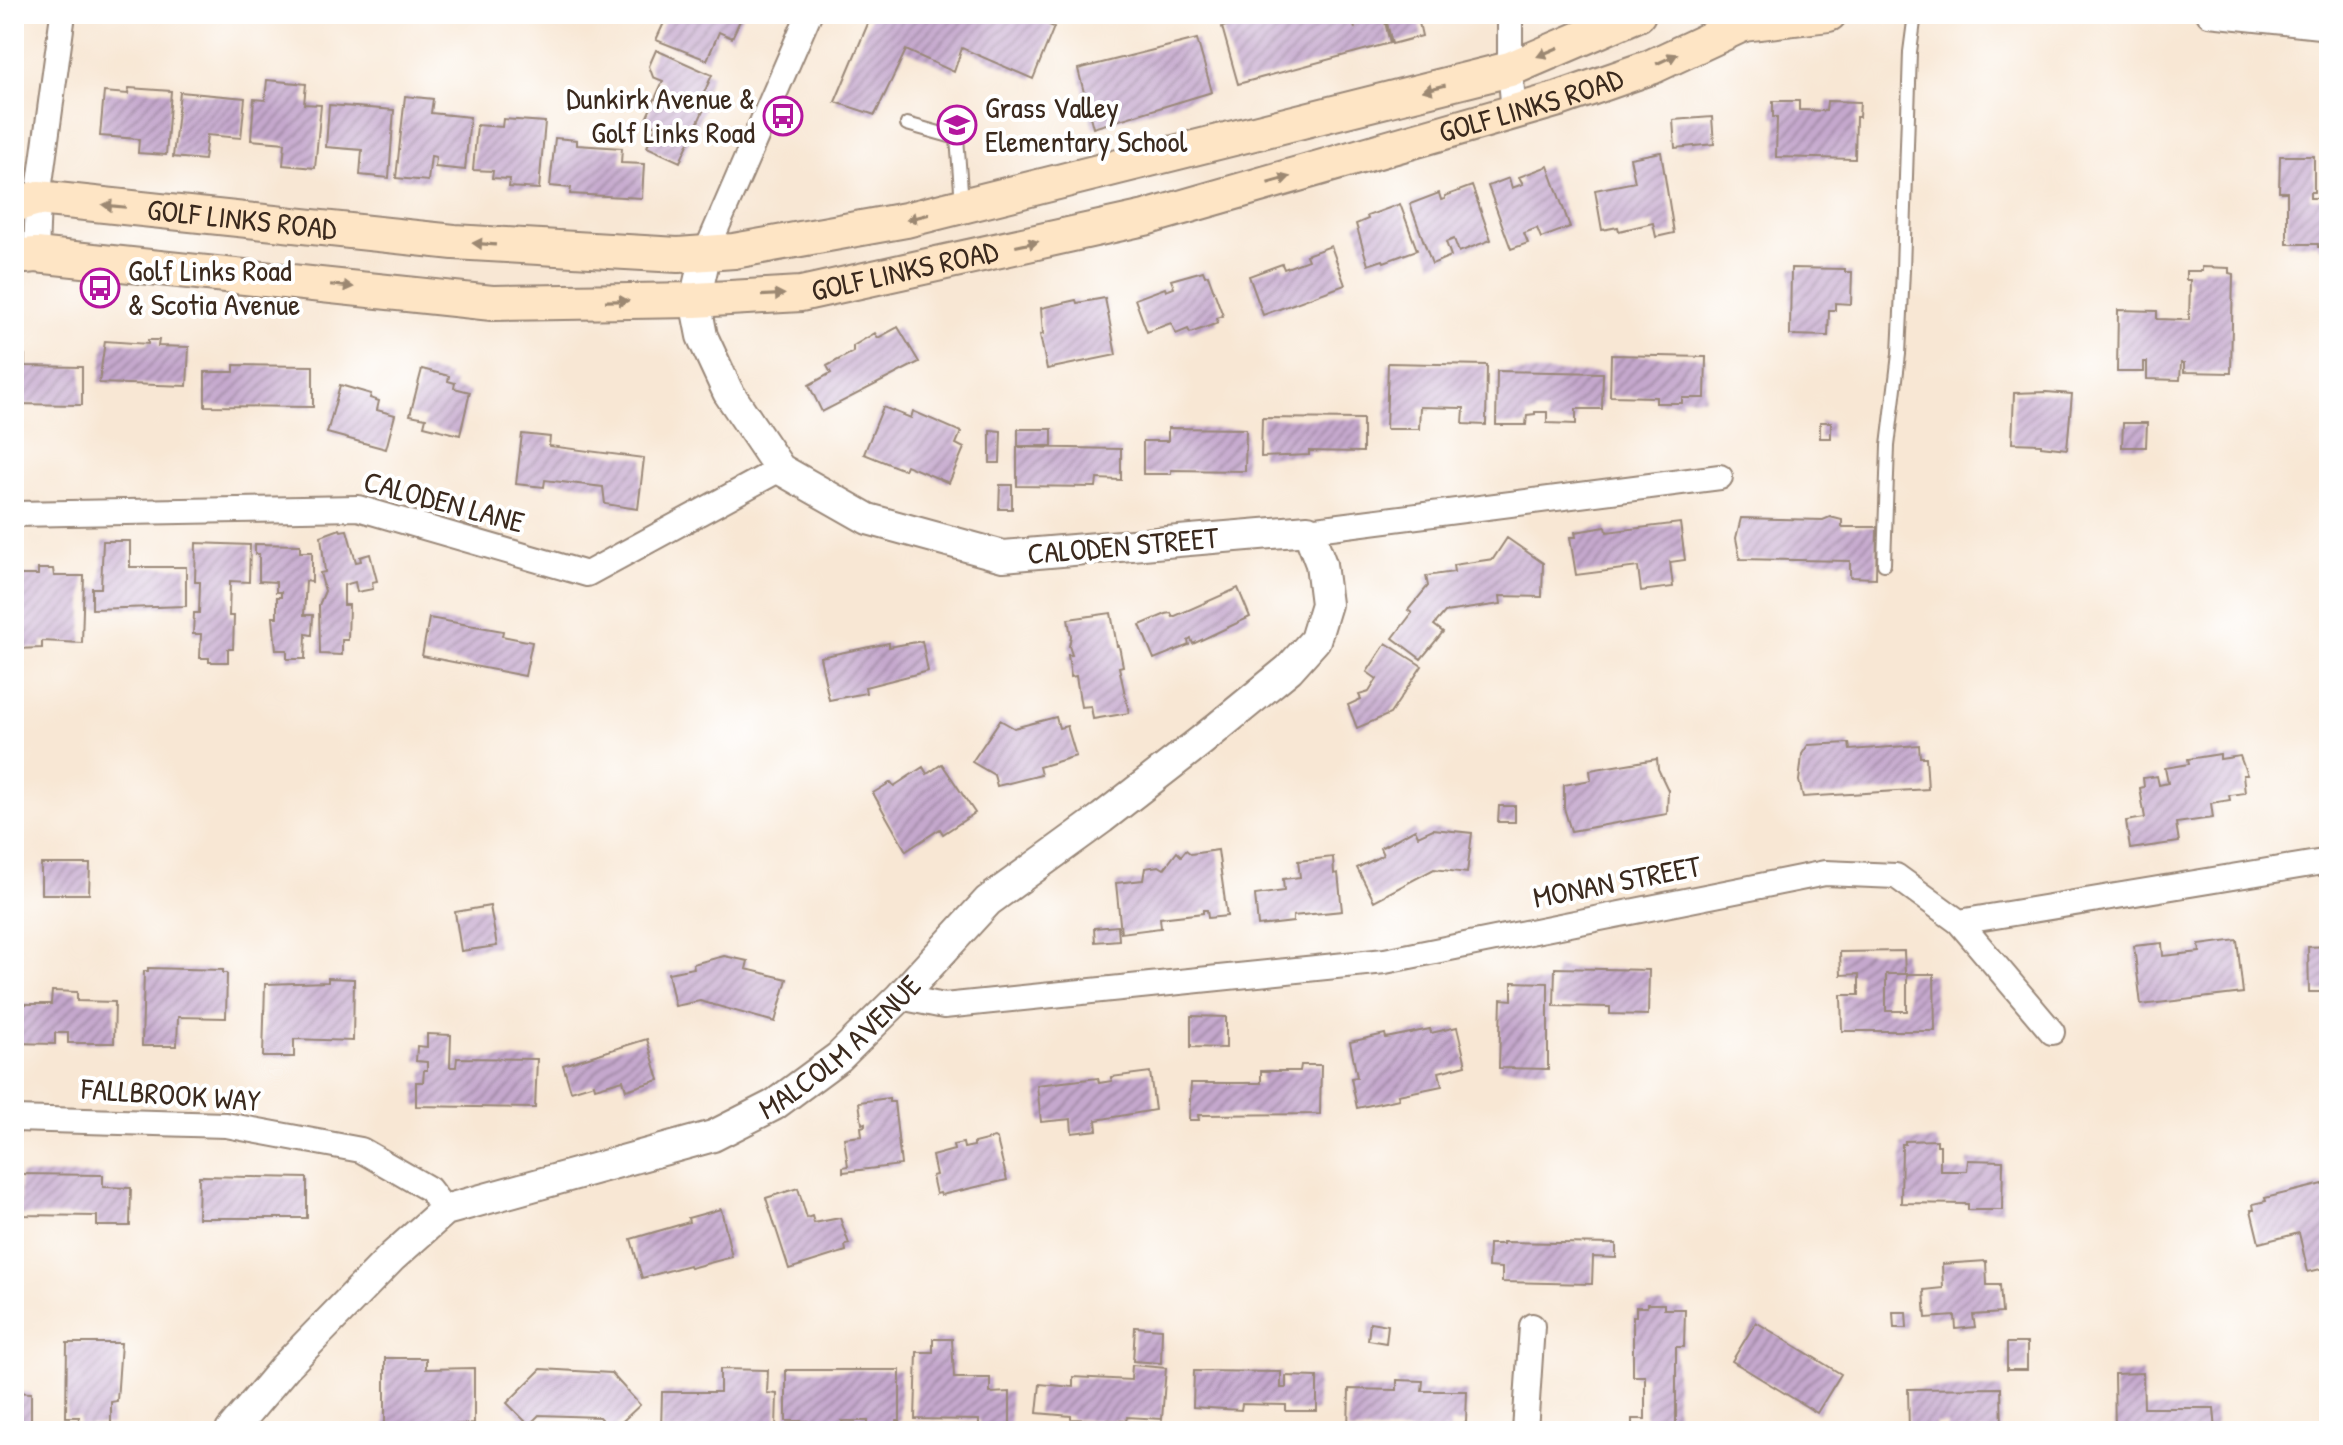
<svg xmlns="http://www.w3.org/2000/svg" width="2343" height="1445" font-family="'Patrick Hand',sans-serif">
  <defs>
    <pattern id="building-hatch" width="6" height="6" patternUnits="userSpaceOnUse" patternTransform="scale(2)"><rect width="6" height="6" fill="#c5a8cd"/><path d="M-1 1l2-2M0 6l6-6M5 7l2-2" fill="none" stroke="#a189a6"/></pattern>
  </defs>
  <rect width="100%" height="100%" fill="#fff"/>
  <filter id="ink" filterUnits="userSpaceOnUse"><feTurbulence type="fractalNoise" baseFrequency=".0125" numOctaves="2"/><feDisplacementMap in="SourceGraphic" scale="16" xChannelSelector="R" yChannelSelector="G"/><feConvolveMatrix kernelMatrix="1 2 1 2 8 2 1 2 1" color-interpolation-filters="sRGB"/></filter>
  <filter id="wash" filterUnits="userSpaceOnUse"><feTurbulence type="fractalNoise" baseFrequency=".006" numOctaves="4" result="noise"/><feDisplacementMap in="SourceGraphic" scale="32" xChannelSelector="R" yChannelSelector="G"/><feGaussianBlur stdDeviation="1.8" result="paint"/><feColorMatrix in="noise" values="0 0 0 0 0 0 0 0 0 0 0 0 0 0 0 0 0 1.4 0 .05"/><feComposite in="paint" operator="in"/></filter>
  <g filter="url(#wash)">
    <rect width="100%" height="100%" fill="#f8e7d4"/>
    <g id="blocks">
      <path fill="url(#building-hatch)" d="M668,14H743L732,38L719,32L707,60L656,40Z
        M872,14H1024L1054,27L1033,79L962,48L954,72L906,50L875,115L835,102Z
        M1271,14H1351L1355,29L1352,14H1383L1390,43L1238,84L1222,27Z
        M1385,14H1417L1422,36L1392,44Z
        M1197,39L1212,92L1093,128L1078,69Z
        M656,50L712,75L703,95L709,98L680,162L647,147L656,126L645,121L663,81L653,77L649,66Z
        M267,80L306,84L304,104L321,105L315,168L283,165L285,143L251,140L254,99L265,100Z
        M129,88L171,91L166,155L138,153L139,139L100,136L104,92L128,94Z
        M180,92L245,98L241,138L207,135L204,160L173,157Z
        M405,96L433,99L431,113L470,117L465,170L435,167L436,157L431,156L428,181L396,178Z
        M1773,101H1799V110L1826,111L1827,101L1860,102L1859,117H1856L1855,159L1776,157L1777,117H1773Z
        M329,105L394,110L389,178L360,175L362,150L326,147Z
        M1712,117L1714,144L1675,148L1673,120Z
        M503,119L545,122L539,189L509,187L510,179L492,178L493,171L473,170L477,125L502,127Z
        M555,138L577,140V145L622,148L621,163L644,164L642,198L570,194L571,188L550,186Z
        M1661,152L1674,233L1656,237L1653,223L1619,231L1618,227L1602,230L1595,190L1635,182L1630,158Z
        M2280,156H2314V192H2310V198H2329V247H2318V244H2287V192H2279Z
        M1548,166L1570,227L1541,238L1537,228L1524,233L1528,243L1511,249L1488,186L1509,178L1512,188L1523,184L1519,177Z
        M1472,186L1491,240L1459,252L1454,239L1446,242L1451,256L1432,264L1410,204L1439,193L1441,200L1445,199V196Z
        M1400,204L1417,250L1384,262L1383,260L1368,265L1356,224L1368,219L1367,216Z
        M1331,246L1345,285L1263,315L1249,276L1282,264L1284,269L1308,260L1306,255Z
        M2202,267L2229,268V273L2233,274L2231,373L2184,372V363H2181L2180,380L2147,379V362H2144V372H2117L2118,310L2157,311V319L2189,320L2190,280H2186V271H2202Z
        M1791,268L1845,269V272H1852L1851,304L1835,303V310H1829L1828,336L1790,335Z
        M1203,271L1205,276L1208,275L1223,316L1217,318L1218,323L1190,333L1188,329L1176,334L1171,323L1147,332L1135,299L1165,288L1166,291L1174,288L1171,280Z
        M1105,298L1116,355L1047,369L1040,335L1043,334L1041,308L1076,300L1077,303Z
        M898,327L919,362L822,412L809,385L831,373L827,366L853,352V346L875,333L878,338Z
        M148,340H159L158,346L189,347L187,386L99,383L105,341L148,344Z
        M14,355H25V366L82,367V405L14,404Z
        M1611,355L1706,357L1705,398H1682V403H1656V397L1610,396Z
        M1388,363L1487,365L1486,425L1463,424L1464,408L1420,407L1419,429H1386Z
        M234,365L313,366V407L205,406V372H234Z
        M422,369L449,376L448,381L455,383L454,388L470,392L460,435L424,426L426,418L410,415Z
        M1497,371L1603,373L1602,409H1576V424L1547,423V412H1535V414L1527,415L1526,425H1496Z
        M340,385L371,394L370,398L379,401L377,410L395,415L386,449L327,433Z
        M2046,392L2072,394L2067,449L2041,446V444L2012,443L2014,393Z
        M883,407L911,418L913,411L961,432L956,444L964,448L949,483L906,465L904,470L864,454Z
        M1262,418L1363,419V452L1309,451V455L1261,457Z
        M1820,422H1831V438H1820Z
        M2123,423H2147L2146,447H2122Z
        M1168,428L1246,429L1245,471L1171,470V474H1143V441H1168Z
        M1018,429H1052V446H1018Z
        M990,430L1001,431L1000,463H990Z
        M522,434L550,437L549,446L644,458L638,509L605,504L603,487L545,480L544,487L516,484Z
        M1017,447L1121,449V480L1097,479L1096,487L1017,486Z
        M1000,485H1012V509H999Z
        M1830,517L1842,520V527H1877L1876,578L1850,577V561L1740,559L1736,538L1741,518L1823,520Z
        M1680,523L1685,560L1670,562L1673,587L1641,591L1638,567L1576,575L1570,537H1576L1575,532L1606,527L1607,532Z
        M340,529L341,531L347,530L356,562L361,561L360,557L370,554L377,581L372,582L373,589L357,592L355,582L344,585V605H349L348,640H342V655L320,654L319,605L325,591L320,573L325,572L321,536Z
        M1507,538L1543,563L1542,597L1500,596L1501,604L1445,612L1434,625L1443,632L1421,659L1393,638L1412,613L1408,610L1428,586L1426,576L1454,572L1453,565L1493,559Z
        M103,541H130V567H186V606L92,609V588H101Z
        M196,543L250,545L249,582L230,581L229,616H234L233,649H228V662H209V658H200L201,634H193L194,613H199L200,582H195Z
        M255,544L300,545V552H312V582L306,581L304,615H313L312,635L306,634L305,659H287V650H276L273,617H277V597H281V592H276V582L259,581V554H255Z
        M38,569H53L54,576H84L82,643L42,641V648L14,649V575H38Z
        M1238,588L1250,617L1193,644L1191,639L1188,641L1189,645L1154,659L1140,625L1166,614L1171,613L1173,617Z
        M1111,613L1117,646H1119L1123,666L1119,667L1129,713L1093,719L1091,706L1081,707L1076,676L1071,677L1068,655H1072L1069,646L1071,636L1068,619Z
        M429,618L503,631L502,636L532,642L525,676L422,656Z
        M922,641L928,671L865,687L866,693L829,700L820,657L889,643V647Z
        M1386,643L1422,666L1390,714L1357,728L1348,705L1361,699L1359,695L1369,692L1377,679L1367,672Z
        M1056,717L1059,728L1067,726L1076,756L1039,767L1041,775L997,786L994,775L972,762L1000,720L1014,728Z
        M1849,743L1850,750L1919,745L1920,757H1926L1928,789L1803,797L1799,781L1801,765L1802,754L1808,745Z
        M2220,754V759L2240,756L2247,775H2243L2245,793L2229,795L2230,800L2211,803L2213,818L2176,823L2179,842L2130,849L2126,821L2145,818L2140,788L2144,787L2143,778L2157,776L2159,785L2168,783L2165,768L2189,764L2188,759Z
        M1657,759L1658,769L1668,790L1667,814L1571,831L1564,808V785L1591,780L1590,770Z
        M942,764L975,813L943,834L940,829L906,851L873,793L891,782L894,786L923,767L927,774Z
        M1499,806H1515V822H1498Z
        M1415,829L1418,836L1433,829L1472,833L1467,873L1434,869L1374,901L1357,868L1383,855L1380,848Z
        M1186,850L1191,854L1218,850L1227,916L1208,918L1207,910H1203V913L1160,918L1161,928L1121,933L1116,883L1143,880L1145,868L1159,866L1164,869L1177,852L1181,856Z
        M1333,857L1334,874L1338,873L1342,911L1293,916V922L1258,926L1255,895L1284,891L1283,879L1300,877L1298,861Z
        M41,864H90L89,894H41Z
        M490,906L497,946L461,951L455,912Z
        M1118,926L1119,940L1095,942L1094,928Z
        M2237,940L2243,993L2141,1005L2134,946L2162,943L2163,956L2200,952L2199,945Z
        M2329,946V992H2309L2308,947Z
        M1904,951L1905,974H1886V1011H1907V974H1934L1935,1031H1842L1841,995H1859V974L1841,975L1840,952Z
        M724,956L748,961L746,969L787,979L775,1022L700,1001L675,1006L668,973L694,968L693,964Z
        M148,968L223,970V973H227L226,1018L178,1017L177,1046H142L144,971H148Z
        M1555,968L1649,970L1648,1015L1610,1014V1007L1554,1006Z
        M328,978L354,979L353,1041L294,1039V1057H263L265,984L328,982Z
        M1512,982L1548,983V1069L1499,1068L1501,999L1512,1000Z
        M52,991L77,992V1001L115,1002L114,1043H68V1033H55V1044L16,1043V1004H51Z
        M1191,1016L1226,1017V1048L1191,1047Z
        M1457,1027L1466,1065L1439,1072L1442,1086L1398,1095L1399,1099L1357,1108L1351,1078L1357,1077L1350,1042L1385,1034L1386,1038L1430,1029L1431,1033Z
        M427,1034L451,1035L450,1067H456L457,1058L537,1059L535,1108L416,1106V1082H423L424,1070H427V1062L416,1061L417,1046L427,1047Z
        M647,1039L659,1080L626,1090L623,1080L595,1088L594,1084L571,1091L563,1065Z
        M1301,1065H1321L1320,1114L1198,1115L1199,1120H1189L1191,1083H1261V1071H1300Z
        M1150,1072L1155,1110L1096,1120L1097,1130L1072,1133L1071,1119L1041,1122L1037,1085L1098,1078L1099,1083L1112,1081L1111,1077Z
        M889,1098V1102H894L901,1165L843,1172V1167L848,1166L844,1138L862,1136L861,1127L865,1126V1123L862,1124L859,1102Z
        M994,1138L997,1140L1007,1180L941,1195L940,1193L936,1194L932,1176L936,1175L932,1156L954,1150L953,1145L963,1143L964,1148L974,1146V1143Z
        M1937,1140V1145H1940V1171H1967L1968,1160L2003,1161L2002,1210H1968V1204L1901,1203L1902,1144H1905V1141Z
        M20,1174L103,1175V1187L131,1188L130,1226H97V1216L20,1215Z
        M199,1176L307,1178V1218H198Z
        M2323,1184L2329,1207V1267L2308,1272L2299,1233L2259,1243L2251,1210H2254L2253,1204L2266,1201L2265,1198Z
        M798,1188L807,1218L812,1216L814,1223L840,1218L849,1244L845,1245L846,1251L789,1269L766,1198Z
        M721,1209L732,1257L690,1268L689,1265L642,1278L631,1239L689,1222L688,1218Z
        M1503,1242L1616,1244V1258L1593,1257L1592,1284L1502,1282V1268L1488,1267L1489,1244H1503Z
        M1986,1261L1987,1285H2000L2002,1313L1973,1315L1975,1327L1956,1329L1955,1316L1926,1318L1924,1290L1943,1288L1942,1264Z
        M1647,1304H1664V1309H1685L1684,1347H1676V1427H1663L1662,1431H1632V1419H1645V1376H1633V1316H1636V1307H1647Z
        M1893,1312H1906L1907,1328H1894Z
        M1370,1322L1388,1325L1386,1343L1368,1340Z
        M1756,1322L1841,1374L1817,1413L1732,1361Z
        M1135,1327L1162,1329L1161,1363L1133,1361Z
        M933,1339H952L954,1378H990V1393L1010,1392V1428H979V1420L915,1419L917,1352H933Z
        M67,1343H121L117,1401L111,1402V1425H79V1417H66Z
        M2007,1343H2027V1370H2007Z
        M385,1358H426V1369L474,1368V1424L385,1425Z
        M1132,1365L1166,1368L1162,1419L1127,1417L1126,1421L1071,1419V1416L1037,1413L1040,1384L1073,1387V1377L1131,1380Z
        M541,1369L611,1373L640,1405L612,1431L599,1417L539,1415L529,1425L507,1403Z
        M720,1369L768,1370L767,1393L777,1394L776,1428L661,1431L662,1392H720Z
        M786,1370H900V1421H897L896,1426H868V1421H842L843,1426H806L807,1421H786Z
        M1194,1371L1281,1372V1388H1286V1376L1317,1377V1411H1286V1405L1242,1404L1241,1410L1193,1407Z
        M2143,1373L2144,1408H2214L2216,1431H2115L2114,1374Z
        M1397,1380L1423,1381L1422,1391H1467L1466,1423H1450V1431H1348L1349,1389L1397,1390Z
        M2001,1388L2002,1431H1947V1424H1935L1936,1431H1909L1908,1389Z
        M14,1392L31,1393V1431H14Z"/>
    </g>
  </g>
  <g filter="url(#ink)">
    <use href="#blocks" fill-opacity="0" stroke="#9a8879" stroke-width="2"/>
    <g fill="none" stroke-linecap="round" stroke-linejoin="round">
      <g stroke="#9a8879" stroke-width="16">
        <path id="service" d="M907,124L957,138L962,203
          M1884,564L1888,446L1899,354L1903,270L1910,52L1915,14"/>
      </g>
      <g stroke="#9a8879" stroke-width="28">
        <path id="minor" d="M1510,14V69L1514,112
          M2209,14L2329,27
          M706,252L809,14
          M36,255L38,198L63,14
          M14,514L358,508L587,574L780,469
          M1308,530L1720,477
          M1959,922L2052,1032
          M900,997L944,1006L1385,961L1825,873L1896,876L1959,922L2329,861
          M14,1119L226,1125L361,1150L429,1189L445,1210
          M1525,1431L1532,1326"/>
      </g>
      <g stroke="#9a8879" stroke-width="34">
        <g id="tertiary">
          <path id="s1" d="M231,1431L285,1367L392,1257L445,1210L713,1136L774,1105L839,1057L900,997L988,901L1102,818L1201,741L1289,669L1315,640L1326,604L1321,564L1308,530L1003,556L868,519L780,469L728,392L702,336L695,300L706,252"/>
        </g>
      </g>
      <g stroke="#9a8879" stroke-width="38">
        <g id="secondary">
          <path d="M1743,24L1829,14"/>
          <path id="s2" d="M14,205L38,198L454,242L678,255L734,251L906,220L1510,69L1638,14"/>
          <path id="s3" d="M14,257L36,255L492,303L695,300L801,294L1145,218L1559,99L1651,67L1743,24L1758,14"/>
        </g>
      </g>
      <use href="#service" stroke="#fff" stroke-width="12"/>
      <use href="#minor" stroke="#fff" stroke-width="24"/>
      <use href="#tertiary" stroke="#fff" stroke-width="30"/>
      <use href="#secondary" stroke="#fee5c5" stroke-width="34"/>
    </g>
    <defs><path id="oneway-solid" d="M-6-.8H1V-3.2L6.5 0L1 3.2V.8H-6Z" transform="scale(2)"/></defs>
    <g fill="#9c8872">
      <use href="#oneway-solid" transform="translate(1548 52) rotate(157)"/>
      <use href="#oneway-solid" transform="translate(1667 59) rotate(-25)"/>
      <use href="#oneway-solid" transform="translate(1434 88) rotate(166)"/>
      <use href="#oneway-solid" transform="translate(1279 180) rotate(-16)"/>
      <use href="#oneway-solid" transform="translate(114 206) rotate(-174)"/>
      <use href="#oneway-solid" transform="translate(918 217) rotate(166)"/>
      <use href="#oneway-solid" transform="translate(484 244) rotate(-176)"/>
      <use href="#oneway-solid" transform="translate(1027 244) rotate(-12)"/>
      <use href="#oneway-solid" transform="translate(342 286) rotate(6)"/>
      <use href="#oneway-solid" transform="translate(773 295) rotate(-3)"/>
      <use href="#oneway-solid" transform="translate(617 301) rotate(-1)"/>
    </g>
  </g>
  <defs>
    <g id="bus-ring" transform="scale(2)"><circle r="9.5" fill="#fff" stroke="#b5179e" stroke-width="1.5"/><path d="M-5-6H5V4H4V6H2V4H-2V6H-4V4H-5ZM-3.5-4V0h7V-4ZM-3.5 1.2v1.5H-2V1.2ZM2 1.2v1.5H3.5V1.2Z" fill="#b5179e"/></g>
    <g id="school-ring" transform="scale(2)"><circle r="9.5" fill="#fff" stroke="#b5179e" stroke-width="1.5"/><path d="M0-5L7-2L0 1L-7-2ZM-4 1L0 2.5L4 1V4Q0 6-4 4Z" fill="#b5179e"/></g>
  </defs>
  <g fill-rule="evenodd">
    <use href="#bus-ring" x="783" y="116"/>
    <use href="#school-ring" x="957" y="125"/>
    <use href="#bus-ring" x="100" y="288"/>
  </g>
  <g text-anchor="middle" stroke-width="8" stroke-linejoin="round" paint-order="stroke">
    <g font-size="30" fill="#3b2a1e" stroke="#fff" text-anchor="start">
      <text x="755" y="109" text-anchor="end">Dunkirk Avenue &amp;<tspan x="755" dy="34">Golf Links Road</tspan></text>
      <text x="985" y="118">Grass Valley<tspan x="985" dy="34">Elementary School</tspan></text>
      <text x="128" y="281">Golf Links Road<tspan x="128" dy="34">&amp; Scotia Avenue</tspan></text>
    </g>
    <g font-size="30" fill="#3b2a1e" stroke="#fff">
      <text dy="10" stroke="none"><textPath href="#s3" startOffset="1544">GOLF LINKS ROAD</textPath></text>
      <text dy="10" stroke="none"><textPath href="#s2" startOffset="230">GOLF LINKS ROAD</textPath></text>
      <text dy="10" stroke="none"><textPath href="#s3" startOffset="896">GOLF LINKS ROAD</textPath></text>
      <text transform="translate(444 502) rotate(15)" y="10">CALODEN LANE</text>
      <text transform="translate(1123 546) rotate(-5)" y="10">CALODEN STREET</text>
      <text transform="translate(1617 882) rotate(-11)" y="10">MONAN STREET</text>
      <text dy="10" stroke="none"><textPath href="#s1" startOffset="742">MALCOLM AVENUE</textPath></text>
      <text transform="translate(171 1095) rotate(4)" y="10">FALLBROOK WAY</text>
    </g>
  </g>
  <rect width="2343" height="1445" fill="none" stroke="#fff" stroke-width="48"/>
</svg>
